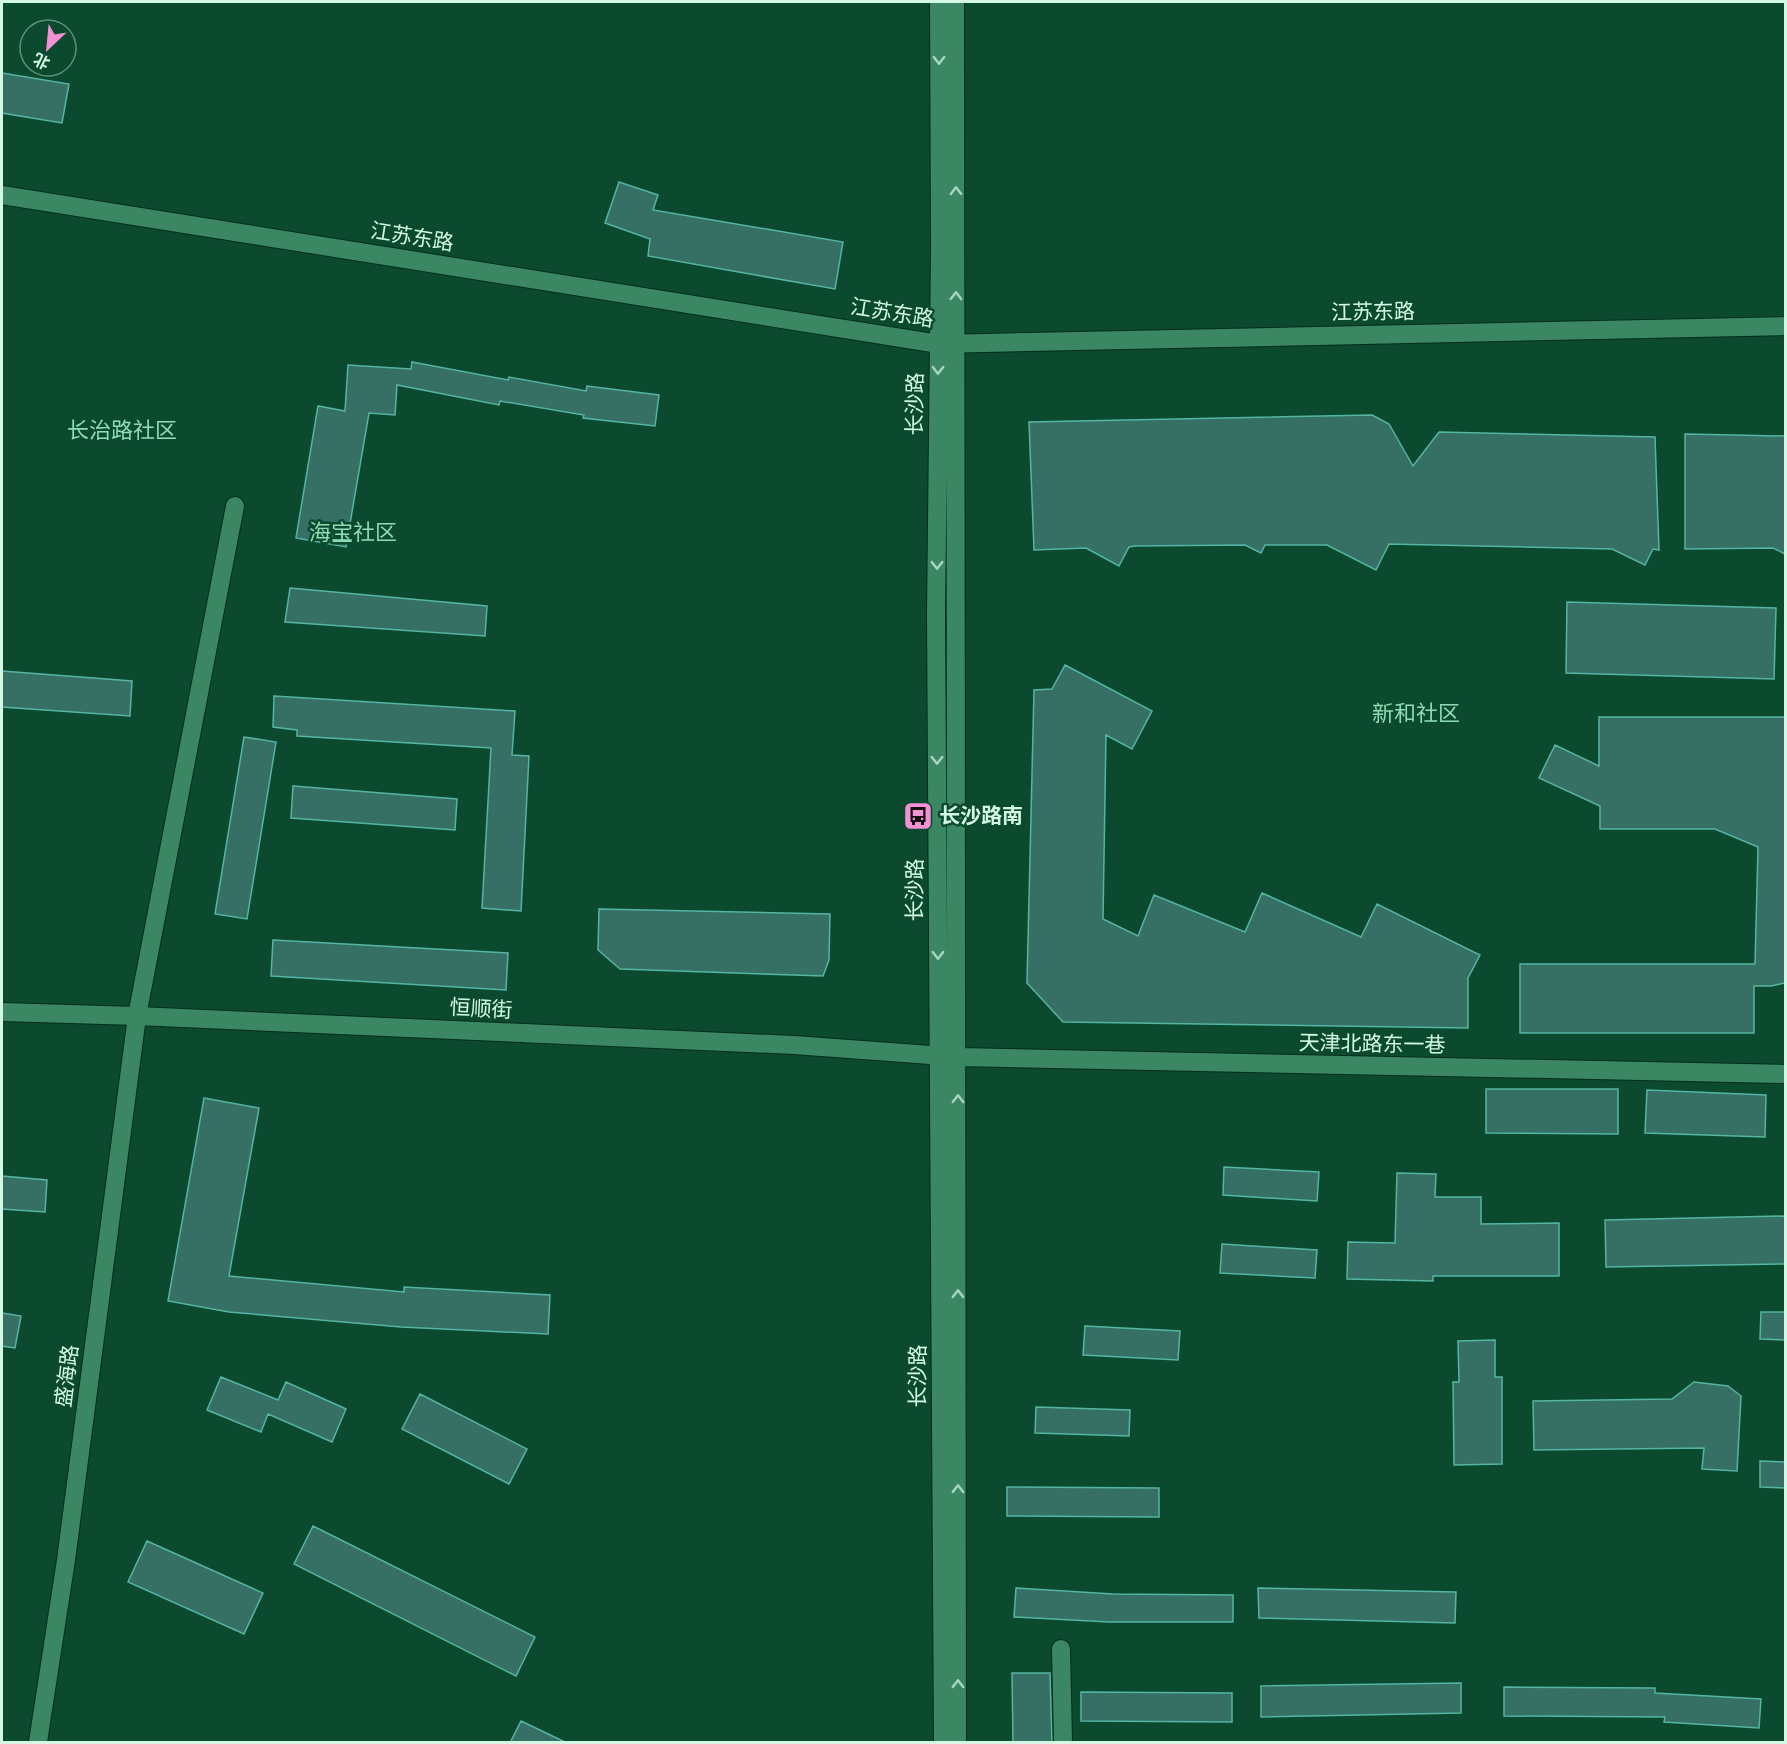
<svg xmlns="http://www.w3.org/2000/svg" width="1787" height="1744" font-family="'Roboto Serif','Noto Sans SC',serif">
  <rect width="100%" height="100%" fill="#0c4a30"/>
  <path fill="#367065" stroke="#54b5a3" stroke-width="1.5" d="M2,73L69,84L62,123L2,113Z
    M619,182L658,195L653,210L843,242L835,289L648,256L650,239L605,223Z
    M412,362L508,380L509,377L586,391L587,386L659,395L655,426L583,418L584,415L500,401L499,405L397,385L395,415L369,413L346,547L296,538L318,406L345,411L348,365L411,369Z
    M1372,415L1389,424L1413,466L1439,432L1655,437L1659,550L1653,549L1645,565L1612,549L1389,544L1376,570L1327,545H1265L1261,553L1245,545L1135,546L1129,547L1119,566L1086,548L1034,550L1029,422Z
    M1685,434L1785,436V554L1773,548L1685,549Z
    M290,588L487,606L485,636L285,622Z
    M1567,602L1776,608L1774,679L1566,673Z
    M1065,665L1152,711L1132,749L1106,735L1103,919L1138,936L1154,895L1245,932L1262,893L1361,937L1377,904L1480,955L1468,978V1028L1063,1022L1027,983L1034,690L1052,689Z
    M2,671L132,681L130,716L2,707Z
    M274,696L515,711L512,755L529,756L521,911L482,908L491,748L297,736V730L273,727Z
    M1599,717H1785V983L1771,986H1754V1033H1520V964H1755L1758,847L1715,829H1600V806L1539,778L1555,745L1599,766Z
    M244,737L276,742L247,919L215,914Z
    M293,786L457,799L455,830L291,818Z
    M599,909L830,914L829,960L823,976L620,969L598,950Z
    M273,940L508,953L506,990L271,976Z
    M1486,1089H1618V1134L1486,1133Z
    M1647,1090L1766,1095L1765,1137L1645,1133Z
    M204,1098L259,1108L229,1276L404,1292V1287L550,1295L548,1334L401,1327L229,1312L168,1301Z
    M1224,1167L1319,1172L1317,1201L1223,1195Z
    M1397,1173L1436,1174L1435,1197H1481V1224L1559,1223V1276H1433V1281L1347,1279L1348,1242L1395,1243Z
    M2,1176L47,1180L45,1212L2,1209Z
    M1785,1216V1264L1606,1267L1605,1220Z
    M1222,1244L1317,1250L1315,1278L1220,1273Z
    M1761,1312H1785V1340L1760,1339Z
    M2,1313L21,1316L15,1348L2,1346Z
    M1085,1326L1180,1331L1178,1360L1083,1355Z
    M1495,1340V1377H1502V1464L1454,1465L1453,1382H1459L1458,1341Z
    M221,1377L278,1400L286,1382L346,1409L332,1442L268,1414L261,1432L207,1410Z
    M1694,1382L1728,1386L1741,1396L1737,1471L1702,1469L1704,1448L1534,1450L1533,1401L1672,1399Z
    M420,1394L527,1449L509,1484L402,1429Z
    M1036,1407L1130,1410L1129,1436L1035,1433Z
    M1760,1461L1785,1462V1488L1760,1487Z
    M1007,1487L1159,1488V1517L1007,1516Z
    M313,1526L535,1637L516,1676L294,1564Z
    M147,1541L263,1593L244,1634L128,1582Z
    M1016,1588L1113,1594L1233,1595V1622H1109L1014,1617Z
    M1258,1588L1456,1592L1455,1623L1259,1618Z
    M1012,1673H1050L1052,1743H1013Z
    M1461,1683V1713L1261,1717V1686Z
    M1504,1687L1655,1688V1693L1761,1699L1759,1728L1664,1722L1665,1717L1504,1716Z
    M1081,1692L1232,1693V1722L1081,1721Z
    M521,1721L567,1743H510Z"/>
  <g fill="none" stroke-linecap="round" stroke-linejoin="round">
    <g stroke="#032d1b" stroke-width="20">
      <path id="minor" d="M939,2L940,249L936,615L943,1742
        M955,2L957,1742
        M2,195L939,344L1786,326
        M2,1012L137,1016L794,1045L958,1057L1786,1074
        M1061,1649L1063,1742
        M38,1742L66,1560L137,1016L235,506"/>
    </g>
    <use href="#minor" stroke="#3c8763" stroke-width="18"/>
  </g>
  <defs><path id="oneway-chevron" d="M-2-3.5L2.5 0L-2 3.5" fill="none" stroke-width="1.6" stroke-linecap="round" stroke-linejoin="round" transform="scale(1.5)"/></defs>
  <g stroke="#a6d6bd">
    <use href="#oneway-chevron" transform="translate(939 60) rotate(90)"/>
    <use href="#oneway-chevron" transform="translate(956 191) rotate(-91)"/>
    <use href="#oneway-chevron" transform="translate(956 296) rotate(-89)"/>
    <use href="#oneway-chevron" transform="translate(938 370) rotate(91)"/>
    <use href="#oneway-chevron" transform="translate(937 565) rotate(90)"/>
    <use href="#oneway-chevron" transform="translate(937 760) rotate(90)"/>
    <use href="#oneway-chevron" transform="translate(938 955) rotate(90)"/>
    <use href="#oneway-chevron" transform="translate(958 1099) rotate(-90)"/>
    <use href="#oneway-chevron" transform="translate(958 1294) rotate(-90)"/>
    <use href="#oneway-chevron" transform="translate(958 1489) rotate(-90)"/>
    <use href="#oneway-chevron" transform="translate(958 1684) rotate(-90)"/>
  </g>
  <defs>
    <g id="bus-square" transform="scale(1.5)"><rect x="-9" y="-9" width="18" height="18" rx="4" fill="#f491d4" stroke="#0c4a30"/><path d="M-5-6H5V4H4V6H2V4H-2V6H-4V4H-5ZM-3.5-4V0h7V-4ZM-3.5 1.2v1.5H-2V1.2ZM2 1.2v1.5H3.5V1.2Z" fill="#111"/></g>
  </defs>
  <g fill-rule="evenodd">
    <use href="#bus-square" x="918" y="816"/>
  </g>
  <g text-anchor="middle" stroke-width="5" stroke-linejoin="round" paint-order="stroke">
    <g font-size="21" fill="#d3f8e3" stroke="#0c4a30">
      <text transform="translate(412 237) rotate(9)" y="7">江苏东路</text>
      <text transform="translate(1373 312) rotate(-1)" y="7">江苏东路</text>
      <text transform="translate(892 313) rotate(9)" y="7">江苏东路</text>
      <text transform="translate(915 404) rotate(-89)" y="7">长沙路</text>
      <text transform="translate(915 890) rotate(-90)" y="7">长沙路</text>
      <text transform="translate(481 1009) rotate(3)" y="7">恒顺街</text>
      <text transform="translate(1372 1044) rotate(1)" y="7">天津北路东一巷</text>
      <text transform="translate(67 1376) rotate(-83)" y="7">盛海路</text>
      <text transform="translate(918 1376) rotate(-90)" y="7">长沙路</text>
    </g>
    <g font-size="21" font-weight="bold" fill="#d3f8e3" stroke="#0c4a30" text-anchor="start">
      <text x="939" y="823">长沙路南</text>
    </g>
    <g font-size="22" fill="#8fdbb3" stroke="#0c4a30">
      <text x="122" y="438">长治路社区</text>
      <text x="353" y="540">海宝社区</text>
      <text x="1416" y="721">新和社区</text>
    </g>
  </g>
  <rect width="1787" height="1744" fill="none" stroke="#d3f8e3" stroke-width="6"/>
  <g transform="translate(48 48) rotate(206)"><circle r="28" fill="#0c4a30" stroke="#5c9078" stroke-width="1.5"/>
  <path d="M0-4.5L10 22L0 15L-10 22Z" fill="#f491d4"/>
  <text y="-9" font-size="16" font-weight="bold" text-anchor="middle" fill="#d3f8e3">北</text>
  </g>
</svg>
